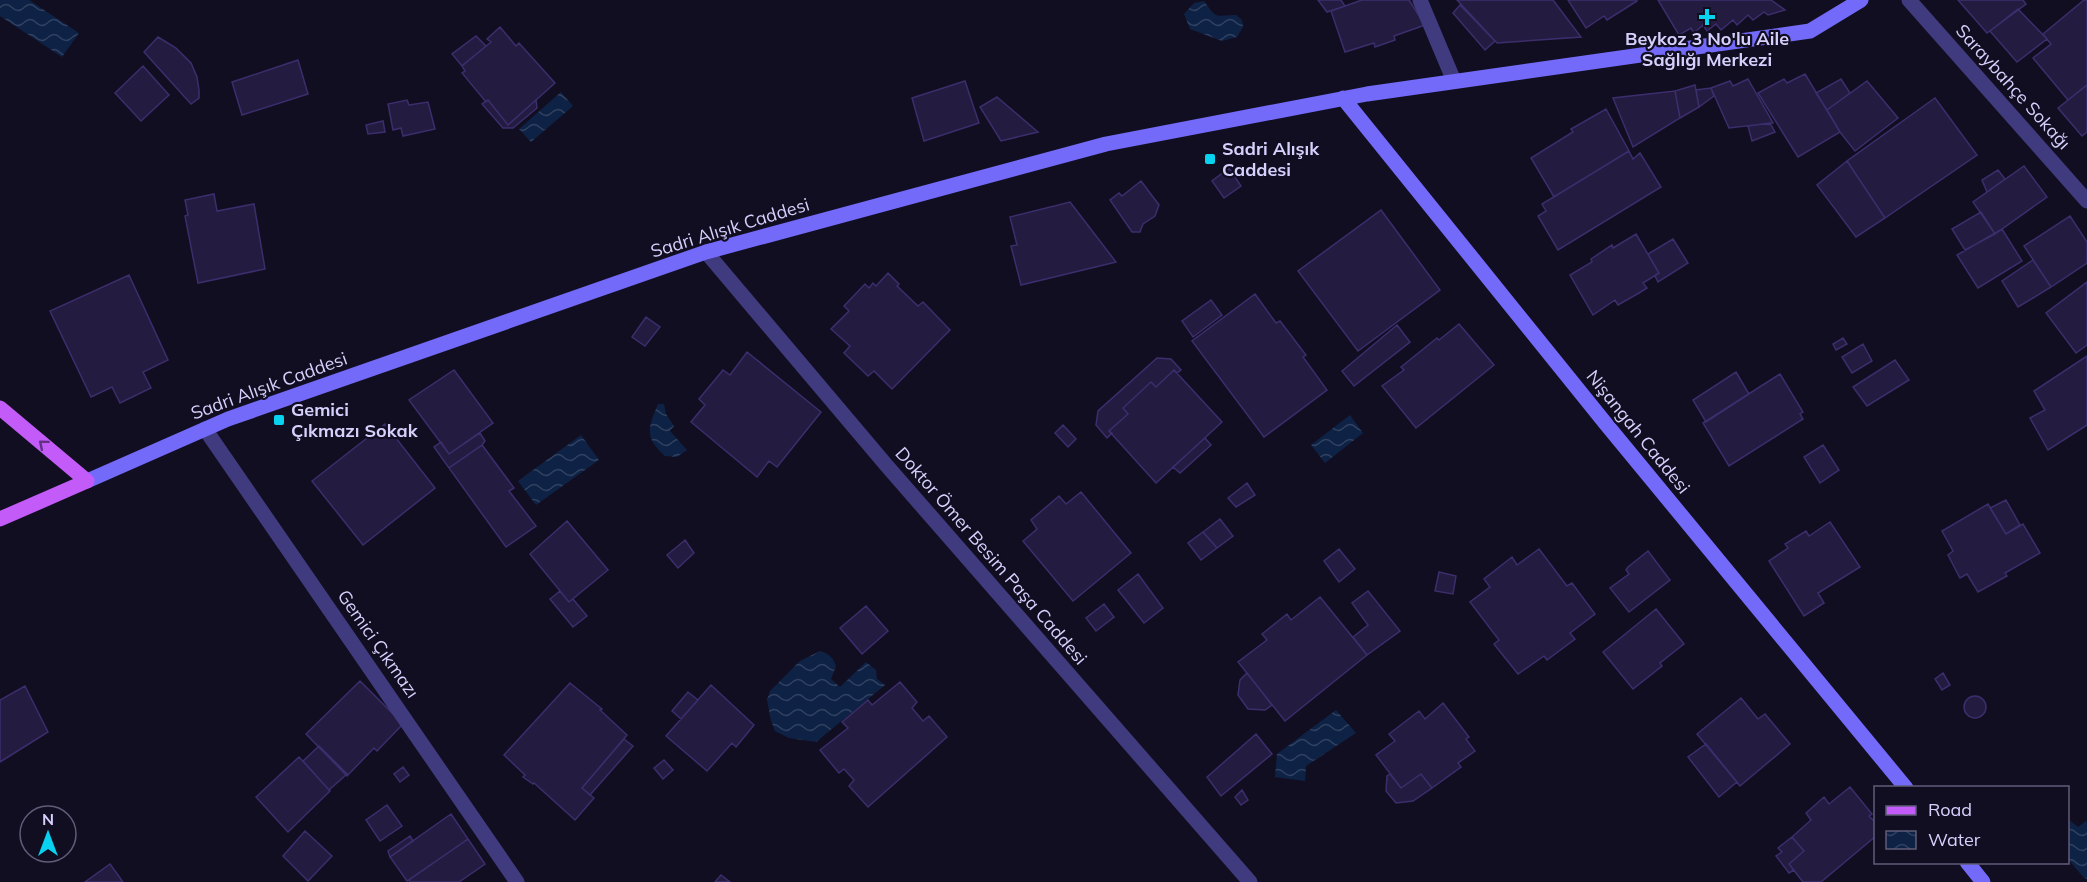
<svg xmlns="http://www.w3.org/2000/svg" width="2087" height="882" font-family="Mulish,sans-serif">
  <defs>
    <pattern id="water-waves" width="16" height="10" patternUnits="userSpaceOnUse" patternTransform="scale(1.5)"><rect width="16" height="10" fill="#0e2245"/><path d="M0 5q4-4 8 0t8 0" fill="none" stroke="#304161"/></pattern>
  </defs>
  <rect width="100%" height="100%" fill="#120e21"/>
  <path fill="url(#water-waves)" d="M0,0H29L79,33L62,57L0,16Z
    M1204,1C1218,21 1215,15 1236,15L1242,20L1243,27L1237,37L1222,41L1190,29L1184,14L1194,3Z
    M561,92L573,106L531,142L519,129Z
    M658,404H664L666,414L674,426L670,431L687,450L677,457L665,456C644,437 648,428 658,404Z
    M1350,415L1363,433L1325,463L1311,445Z
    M581,435L599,460L536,505L518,481Z
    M820,651C829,654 832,656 836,666L831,679L840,687L866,662L876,670L877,679L885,685L816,742L789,738L775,731L771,721L767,700L770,691L800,661Z
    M1336,710L1356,733L1306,766L1305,781L1275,777L1277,754Z
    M2068,819L2078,827L2086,821L2087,823V879L2084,878L2068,859Z"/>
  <path fill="#241b41" stroke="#3c2e6c" stroke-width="1.5" d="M1318,0H1341L1345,6L1327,12Z
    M1362,0H1409L1425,25L1394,36L1395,40L1375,47L1374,43L1345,52L1331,11Z
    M1457,0H1553L1581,37L1497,43Z
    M1568,0H1637V1L1607,20L1604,16L1586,28Z
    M1658,0H1771L1785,10L1768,15L1764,12L1753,20L1748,15L1737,25L1733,20L1721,30L1716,24L1707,31L1703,25L1694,33L1691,28L1679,35Z
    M1958,0H2023L2026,4L1987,33Z
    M2084,0H2087V85L2068,100L2033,58L2051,44L2043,34Z
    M1460,5L1495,41L1485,50L1453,13Z
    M2018,9L2047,39L2017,62L1990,31Z
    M500,27L516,46L519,43L555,83L508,125L488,100L486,102L462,73L465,71L462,66L491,42L487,39Z
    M476,36L486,46L462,66L452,54Z
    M158,37L176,48L191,63L197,77L199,90V98L191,104L144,52Z
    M298,60L308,94L242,115L232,82Z
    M143,66L169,95L141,121L115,93Z
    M1805,74L1840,132L1798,157L1758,93L1784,79L1787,83Z
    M1748,79L1773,123L1729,128L1711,88L1730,81L1733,86Z
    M1841,79L1850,93L1827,110L1816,93Z
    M965,81L979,123L924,141L912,98Z
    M1867,81L1898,118L1855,151L1840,132L1827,110Z
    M1695,85L1699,107L1680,118L1675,91Z
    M2087,85V132L2082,136L2058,108Z
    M1711,88L1714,96L1699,107L1696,90Z
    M1675,91L1680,118L1633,147L1613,98Z
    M997,97L1038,132L1001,141L980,107Z
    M1935,98L1977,155L1885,218L1847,161Z
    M407,100L409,105L428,102L435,129L403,136L401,128L393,130L388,104Z
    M488,100L508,125L536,100L537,108L513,128H503L482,104Z
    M1606,109L1629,151L1554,197L1531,158L1573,132L1571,129Z
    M383,121L385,132L368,134L366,125Z
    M1770,123L1775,132L1752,141L1748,126Z
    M1629,151L1633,159L1640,153L1661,187L1558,250L1538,216L1546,211L1542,204Z
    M1847,161L1885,218L1856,237L1817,185Z
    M2024,166L2047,197L1995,234L1973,202Z
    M1229,168L1241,186L1224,198L1212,181Z
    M1998,170L2005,179L1987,192L1982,180Z
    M1141,181L1159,205L1155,216L1143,224L1140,232H1132L1110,200L1119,193L1122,196Z
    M214,194L217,211L254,204L265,269L198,283L185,216L188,215L185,200Z
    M1070,202L1116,262L1021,285L1011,246L1017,245L1010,217Z
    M1381,210L1440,290L1358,351L1298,271Z
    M1981,212L1995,234L1965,250L1952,229Z
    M2070,216L2087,242V263L2051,287L2024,246Z
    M2002,229L2022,261L1978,288L1957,255Z
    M1636,234L1659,273L1643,283L1647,288L1639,293L1618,305L1615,300L1593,315L1570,275L1592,262L1591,259L1612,245L1613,248Z
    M1673,239L1688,263L1658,282L1655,276L1659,273L1648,254Z
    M2033,260L2051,287L2018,307L2002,281Z
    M888,273L899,284L897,286L918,306L923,302L950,330L892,389L874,371L868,376L844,353L850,346L831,329L849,311L844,306L865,284L869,288L873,283L876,286Z
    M129,275L168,360L143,372L151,388L120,403L112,387L91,397L50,311Z
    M2087,282V345L2076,353L2046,313Z
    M1255,294L1276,323L1280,321L1306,355L1303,357L1327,390L1264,437L1192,341Z
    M1211,300L1222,315L1193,337L1182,321Z
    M646,317L660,327L645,346L632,337Z
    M1459,324L1494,365L1416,428L1382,386L1404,370L1401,367L1437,338L1439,340Z
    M1397,325L1410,342L1354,386L1342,371Z
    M1843,338L1847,344L1836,350L1833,344Z
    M1863,344L1872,361L1852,373L1842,357Z
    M747,352L821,412L777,467L769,461L757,477L691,422L705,405L699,399L723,370L730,375Z
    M2087,356V425L2048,450L2030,418L2045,410L2034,391Z
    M1157,358L1171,359L1181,370L1177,373L1174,370L1156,387L1151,382L1123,408L1128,414L1109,431L1112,433L1107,438L1096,425L1098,411Z
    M1895,360L1909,380L1867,406L1853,387Z
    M454,370L493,423L449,454L409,400Z
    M1174,370L1222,422L1156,483L1109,431L1128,414L1123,408L1151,382L1156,387Z
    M1736,372L1749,394L1706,422L1693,400Z
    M1780,374L1803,412L1800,414L1803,419L1729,466L1703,423Z
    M385,424L435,488L363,545L312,481Z
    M1063,425L1076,439L1068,447L1055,433Z
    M480,433L485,441L482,445L449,468L434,447L441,442L449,454Z
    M1205,438L1211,445L1180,473L1173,467Z
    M482,445L514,488L509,491L536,526L506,547L449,468Z
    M1823,445L1839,470L1820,483L1804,457Z
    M1247,483L1255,495L1236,507L1228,498Z
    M1081,492L1131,553L1073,601L1023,541L1037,529L1031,520L1059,496L1066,504Z
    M2006,500L2020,525L2006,534L1990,508Z
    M1988,504L2006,534L2023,524L2040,553L2005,573L2007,576L1978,592L1967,574L1960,578L1948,555L1953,551L1942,531Z
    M1220,519L1233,536L1217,548L1203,532Z
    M567,521L608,570L569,602L530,554Z
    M1830,522L1860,567L1818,593L1824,603L1804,616L1769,561L1788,548L1785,544L1806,531L1809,536Z
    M1203,532L1217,548L1201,560L1188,543Z
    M685,540L694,553L678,568L667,555Z
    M1339,549L1355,569L1339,582L1324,561Z
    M1539,549L1567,586L1572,583L1595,614L1570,633L1575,639L1547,660L1544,656L1518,674L1494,644L1499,640L1470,602L1490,587L1484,579L1512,557L1517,565Z
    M1648,551L1670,580L1629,612L1610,588L1629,574L1626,570L1628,567Z
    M1439,572L1456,576L1453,594L1435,591Z
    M1138,574L1163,608L1144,623L1118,590Z
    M560,591L569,602L573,599L587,616L573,627L550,599Z
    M1368,591L1400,631L1367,655L1353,637L1368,625L1352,603Z
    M1320,597L1367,655L1285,721L1238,662L1267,640L1262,634L1287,614L1291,620Z
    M1104,604L1114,617L1096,631L1086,618Z
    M866,606L888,631L862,654L840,628Z
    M1656,609L1684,644L1660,663L1662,666L1633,689L1603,652Z
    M1247,673L1272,705L1265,710L1248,709L1238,695L1240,680Z
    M1943,673L1950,685L1942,690L1935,679Z
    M360,681L403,724L377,751L374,748L347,776L306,734Z
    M900,682L917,702L912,708L923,721L929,716L947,737L868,807L849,786L854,780L844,769L839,773L820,750L848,728L842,722L868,700L872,705Z
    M570,683L602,709L600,710L627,735L582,788L594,798L575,820L534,783L533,784L523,777L525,775L504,755Z
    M711,685L754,725L736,747L732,743L707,771L666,736Z
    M25,686L48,732L0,762V700Z
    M688,692L698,700L681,719L672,711Z
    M1964 707a11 11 0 1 1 22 0a11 11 0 1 1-22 0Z
    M1741,698L1758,719L1765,714L1790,744L1740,786L1697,734Z
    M1443,703L1469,737L1466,739L1475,751L1458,763L1461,767L1432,788L1421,774L1401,788L1376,755L1395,741L1389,734L1419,711L1425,719Z
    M1256,734L1272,754L1221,796L1207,777Z
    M624,739L633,746L590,795L582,788Z
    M1706,744L1737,782L1719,797L1688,757Z
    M319,746L347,774L329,790L303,761Z
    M299,757L330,791L288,832L256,797Z
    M664,760L673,770L663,779L654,768Z
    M403,767L409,775L400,782L394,774Z
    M1390,774L1401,788L1421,774L1432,788L1413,801L1396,803L1386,791L1387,776Z
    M1850,787L1872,814L1869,816L1876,823V836L1821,882H1803L1789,864L1804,851L1792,837L1811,820L1806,813L1824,797L1829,804Z
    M1242,790L1248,800L1241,805L1235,797Z
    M387,805L402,826L380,841L366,820Z
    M451,814L468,839L407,881L390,857Z
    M305,831L332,856L308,881L283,856Z
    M410,836L413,841L390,857L388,851Z
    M1792,837L1804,851L1789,864L1794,870L1789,873L1776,856L1782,852L1778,848Z
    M468,839L485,864L459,882H410L409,880Z
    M110,864L123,882H85Z
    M721,875L730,882H715Z"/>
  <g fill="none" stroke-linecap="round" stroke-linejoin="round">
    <path stroke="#403b7e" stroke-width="15" d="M1420,0L1454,81
      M1909,0L2087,201
      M706,252L887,466L1250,882
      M205,429L517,882"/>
    <path stroke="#736afa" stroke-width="15" d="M1343,98L1606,424L1906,788
      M87,481L228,419L706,252L1106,144L1367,94L1810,31L1861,0
      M1967,862L1983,882"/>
    <path stroke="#c35bf9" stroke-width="15" d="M0,408L87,481L0,519"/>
  </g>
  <defs><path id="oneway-chevron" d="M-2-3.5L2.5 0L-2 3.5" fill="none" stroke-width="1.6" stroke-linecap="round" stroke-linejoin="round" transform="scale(1.5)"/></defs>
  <use stroke="#623182" href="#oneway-chevron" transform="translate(43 444) rotate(-140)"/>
  <g fill="#09d2f0" stroke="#120e21" stroke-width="2">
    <path d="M1704 8h6v6h6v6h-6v6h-6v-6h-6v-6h6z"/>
    <rect x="1204" y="153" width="12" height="12" rx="3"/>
    <rect x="273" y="414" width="12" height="12" rx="3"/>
  </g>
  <g text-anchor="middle" stroke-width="4.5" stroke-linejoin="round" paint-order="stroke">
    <g font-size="18" font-weight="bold" fill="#d6d0fd" stroke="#120e21" text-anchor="start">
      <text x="1707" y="45" text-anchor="middle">Beykoz 3 No'lu Aile<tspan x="1707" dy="21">Sağlığı Merkezi</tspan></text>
      <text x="1222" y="155">Sadri Alışık<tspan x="1222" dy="21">Caddesi</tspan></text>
      <text x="291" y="416">Gemici<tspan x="291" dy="21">Çıkmazı Sokak</tspan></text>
    </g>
    <g font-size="18" fill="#d6d0fd" stroke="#120e21">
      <text transform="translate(2013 87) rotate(48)" y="6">Saraybahçe Sokağı</text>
      <text transform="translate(730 228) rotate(-17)" y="6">Sadri Alışık Caddesi</text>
      <text transform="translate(269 386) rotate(-20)" y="6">Sadri Alışık Caddesi</text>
      <text transform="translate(1638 432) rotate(51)" y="6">Nişangah Caddesi</text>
      <text transform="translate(991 556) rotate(49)" y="6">Doktor Ömer Besim Paşa Caddesi</text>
      <text transform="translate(378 644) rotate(55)" y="6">Gemici Çıkmazı</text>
    </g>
  </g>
  <rect x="1874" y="786" width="195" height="78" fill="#120e21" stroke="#605c79" stroke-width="1.5"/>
  <rect x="1886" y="806" width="30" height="9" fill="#c35bf9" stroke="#605c79" stroke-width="1.5"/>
  <text x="1928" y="816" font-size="18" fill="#d6d0fd">Road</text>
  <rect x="1886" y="831" width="30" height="18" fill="url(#water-waves)" stroke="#605c79" stroke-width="1.5"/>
  <text x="1928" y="846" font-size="18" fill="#d6d0fd">Water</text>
  <g transform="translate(48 834)"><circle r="28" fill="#120e21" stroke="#605c79" stroke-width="1.5"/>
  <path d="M0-4.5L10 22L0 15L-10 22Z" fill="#09d2f0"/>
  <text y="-9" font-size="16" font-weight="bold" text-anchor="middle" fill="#d6d0fd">N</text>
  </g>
</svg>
